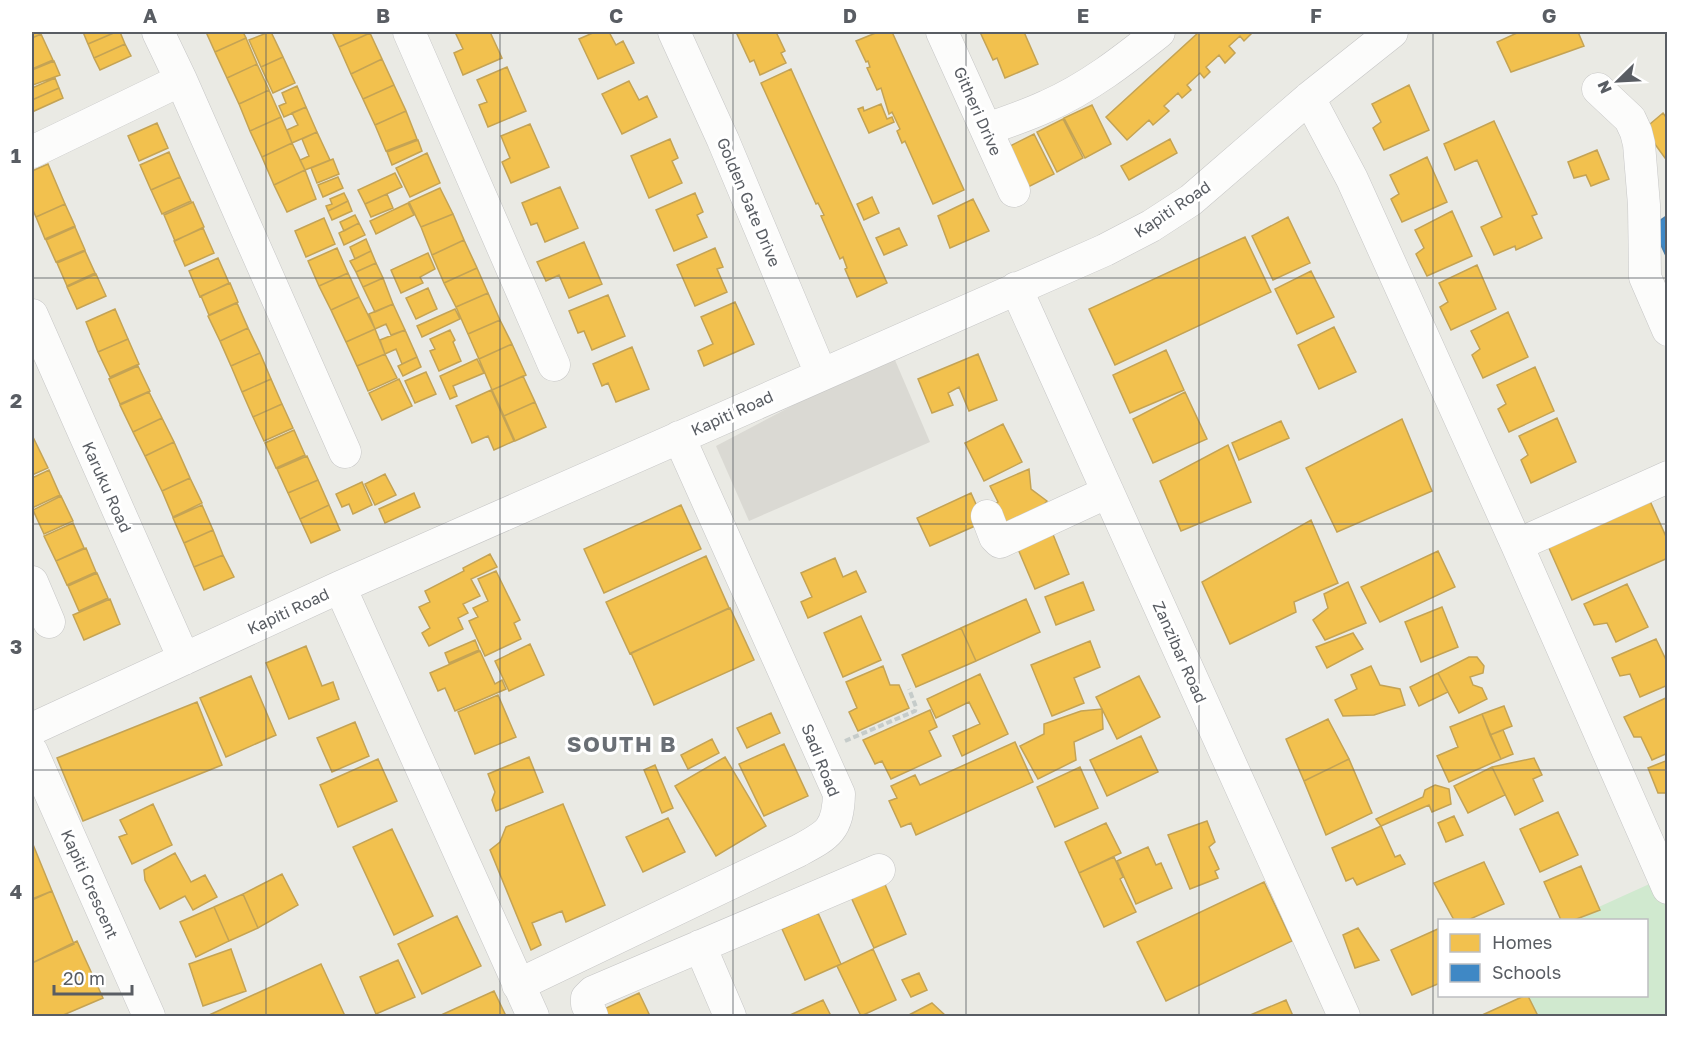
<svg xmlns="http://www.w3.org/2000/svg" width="1699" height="1048" font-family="'Golos Text',sans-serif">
  <rect width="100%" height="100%" fill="#eaeae4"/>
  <path fill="#dad9d3" d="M892,353L930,442L749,521L716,446Z"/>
  <path fill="#d0e9cf" d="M1667,876V1016H1537L1527,996H1646V920H1570Z"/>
  <path fill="#f2c14e" stroke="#c4a354" stroke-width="1.5" d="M32,32H40L41,34L32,38Z
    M83,32H116L88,44Z
    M116,32H120L125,44L94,58L88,44Z
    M206,32H243L246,38L215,52Z
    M269,32H271L283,57L261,67L249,40Z
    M332,32H369L370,33L339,47Z
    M455,32H490L502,58L463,75L454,53L463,49Z
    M595,32H609L616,45L623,41L634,63L598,79L579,39Z
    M736,32H776L785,51L781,53L786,63L760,75L754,60L750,62Z
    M878,32H892L964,190L933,204L905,141L902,143L897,131L900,129L892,112L889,114L881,88L877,90L867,68L870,67L868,61L866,62L856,41Z
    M980,32H1024L1038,64L1005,78L997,58L993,60Z
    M1199,32H1253L1244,41L1240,36L1229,46L1235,53L1225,63L1219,55L1206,67L1210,72L1204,78L1200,73L1187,85L1191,90L1182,98L1178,93L1164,106L1169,111L1153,125L1149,120L1127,140L1106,117Z
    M1519,32H1578L1584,46L1511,72L1497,42Z
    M370,33L382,59L351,74L339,47Z
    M41,34L53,60L32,69V38Z
    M246,38L257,64L227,78L215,52Z
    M125,44L131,56L100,70L94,58Z
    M283,57L295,83L273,93L261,67Z
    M382,59L394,85L363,99L351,74Z
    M54,61L60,75L33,85L32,70Z
    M257,64L269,90L239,104L227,78Z
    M507,67L526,111L488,127L479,105L487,102L477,80Z
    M791,69L887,283L857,297L845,269L847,268L843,257L840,259L821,216L824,215L818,203L816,204L761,83Z
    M55,78L59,88L32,100V88Z
    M629,81L639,100L647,96L657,117L622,134L602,94Z
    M394,85L406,111L375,125L363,99Z
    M1409,85L1429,130L1384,150L1373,128L1381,122L1372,104Z
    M297,86L306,107L284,117L279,106L286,103L282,93Z
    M59,88L63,98L32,112V100Z
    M269,90L281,117L250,131L239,104Z
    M881,104L887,119L892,117L894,122L869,133L858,109L863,107L864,111Z
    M1092,105L1111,144L1085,158L1064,118Z
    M306,107L317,132L292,143L287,130L298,125L292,113Z
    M406,111L417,139L386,151L375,125Z
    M1663,113L1668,120V156L1665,158L1644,129Z
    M281,117L292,143L262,157L250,131Z
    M1063,119L1083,158L1057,172L1037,132Z
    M1494,121L1537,214L1532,216L1542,238L1516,250L1515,246L1494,255L1481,227L1502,217L1477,160L1455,170L1444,144Z
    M157,123L168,148L139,161L128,136Z
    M530,124L549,167L511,183L502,162L510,158L501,136Z
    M317,132L330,160L305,170L300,160L309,156L302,139Z
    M1034,134L1054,174L1028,187L1008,147Z
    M670,139L678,158L672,161L682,183L649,198L631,156Z
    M1170,139L1177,153L1129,180L1121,166Z
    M418,140L422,151L392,165L387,152Z
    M292,143L305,170L274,185L262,157Z
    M1597,150L1609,179L1591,186L1586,175L1574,178L1568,162Z
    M169,152L180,177L151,190L140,165Z
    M427,153L440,183L410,197L396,168Z
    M1427,157L1447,202L1402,222L1391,199L1399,194L1390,175Z
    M333,159L339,174L317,183L311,168Z
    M48,164L65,204L36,217L32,208V171Z
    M305,170L316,199L287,212L274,185Z
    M395,173L402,187L365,204L358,190Z
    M180,177L191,201L162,214L151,190Z
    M338,177L343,188L323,197L318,185Z
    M560,187L578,228L545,242L537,223L531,225L522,203Z
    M440,188L453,214L421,227L409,202Z
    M344,193L348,201L328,211L326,206L332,204L330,199Z
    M695,193L703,212L697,215L707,237L674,251L656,210Z
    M387,194L393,208L371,217L365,204Z
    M872,197L879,213L864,220L857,204Z
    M973,199L989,231L950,248L938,216Z
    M348,201L352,211L332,220L328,211Z
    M193,202L204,227L175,241L164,215Z
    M408,203L414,215L376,234L370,221Z
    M65,204L75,226L45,239L36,217Z
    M1452,211L1472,256L1427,276L1416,254L1424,248L1415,230Z
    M453,214L464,240L432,255L421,227Z
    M355,215L359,223L344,231L340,222Z
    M1288,217L1310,263L1273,280L1252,236Z
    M324,218L335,244L306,257L295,231Z
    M359,223L365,235L344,245L339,233Z
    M75,227L85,250L56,262L46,240Z
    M203,228L214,253L185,266L174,241Z
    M899,228L907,245L884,255L876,238Z
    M1245,237L1271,292L1115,365L1089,309Z
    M366,239L371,251L355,259L350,247Z
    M464,240L477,268L444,283L432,255Z
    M584,242L602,284L569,298L559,275L546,281L537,262Z
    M337,248L348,273L319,286L308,261Z
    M715,248L723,267L717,269L727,292L695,306L677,265Z
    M85,251L95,273L67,286L57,263Z
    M371,251L376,263L356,272L350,261Z
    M428,253L435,269L420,277L423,283L401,293L391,270Z
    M218,258L229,283L200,297L189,271Z
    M376,263L383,278L363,287L356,272Z
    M1477,265L1496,309L1451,330L1440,307L1448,302L1439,283Z
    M477,268L488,293L456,307L444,283Z
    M1311,271L1334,317L1297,334L1275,289Z
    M348,273L359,297L331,310L319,286Z
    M96,274L106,296L77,309L67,287Z
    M383,278L393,304L375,312L363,287Z
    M230,283L238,302L209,315L201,296Z
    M428,288L437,309L416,319L406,298Z
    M488,293L500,320L468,334L456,307Z
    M608,295L625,336L592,350L584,331L578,333L569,311Z
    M359,297L375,329L346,342L331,310Z
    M735,302L754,344L704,366L698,351L713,344L701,317Z
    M237,303L248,328L220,341L208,316Z
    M393,304L405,330L391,335L386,324L375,329L369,314Z
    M115,309L128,339L98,352L86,322Z
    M455,309L460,319L422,337L417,326Z
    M1508,312L1528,357L1483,378L1472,355L1480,349L1471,331Z
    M500,320L512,344L479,359L468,334Z
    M1334,327L1356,372L1319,389L1298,345Z
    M248,328L260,353L231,366L220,341Z
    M375,329L385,354L357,366L346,342Z
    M405,330L417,357L402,364L396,349L385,354L380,340Z
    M450,330L455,340L453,342L461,361L439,371L430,351L435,349L430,339Z
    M128,339L139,364L110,377L98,352Z
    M512,344L526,375L492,390L479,359Z
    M632,347L649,389L616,402L608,383L602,386L593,364Z
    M1166,350L1184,390L1130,413L1113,375Z
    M260,353L271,379L242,392L231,366Z
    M385,354L397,378L368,391L357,366Z
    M978,354L997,400L969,411L959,387L948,393L953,405L932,413L918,379Z
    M417,357L421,367L403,376L398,366Z
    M477,359L484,373L453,386L457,396L450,399L440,376Z
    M138,366L150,391L120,404L109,379Z
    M1535,367L1554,411L1509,432L1498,409L1506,404L1497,385Z
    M426,372L436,394L415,403L405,381Z
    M523,376L535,402L504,416L492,390Z
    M271,379L282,404L253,417L242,392Z
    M399,379L412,406L382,420L369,393Z
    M491,390L514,441L494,450L488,436L472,443L456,406Z
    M149,392L162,418L133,432L120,405Z
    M1185,392L1207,439L1153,463L1133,419Z
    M535,402L546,427L515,441L504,416Z
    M282,404L293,428L264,441L253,417Z
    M162,418L174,442L145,456L133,432Z
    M1557,418L1576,462L1531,483L1521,460L1528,455L1519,436Z
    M1402,419L1432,491L1337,532L1306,468Z
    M1281,421L1289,438L1239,460L1232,443Z
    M1003,424L1022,462L984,481L965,443Z
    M294,430L305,455L276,468L265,443Z
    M32,435L48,468L32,475Z
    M174,442L190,478L162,491L145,456Z
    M1228,445L1251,502L1181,531L1160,481Z
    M307,456L318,480L288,493L277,469Z
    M1029,469L1031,489L1047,501L1040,509L1001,537L987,507L998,502L990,486Z
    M49,470L60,495L32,508V478Z
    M385,474L396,495L375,505L365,484Z
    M190,478L202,503L173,517L162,491Z
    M318,480L329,505L300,519L288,493Z
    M362,482L372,505L353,514L349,504L342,507L336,494Z
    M414,493L420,507L385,523L379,509Z
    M971,493L984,522L930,546L917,518Z
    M61,496L73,521L44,534L33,510Z
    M1650,501L1668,541V558L1572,600L1548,546Z
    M202,505L213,530L184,543L173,518Z
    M329,505L340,530L311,543L300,519Z
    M681,505L701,549L604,593L584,549Z
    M1311,520L1338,583L1294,602L1296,612L1230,644L1202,582Z
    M73,523L84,548L56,561L44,536Z
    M1050,527L1069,574L1035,589L1015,542Z
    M213,530L223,555L194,567L184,543Z
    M86,548L96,572L67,585L56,561Z
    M1438,551L1455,587L1380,622L1361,587Z
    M490,554L497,567L471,579L480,596L463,604L468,613L458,618L463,629L429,646L422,633L430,628L419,607L430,602L425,591L464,571L463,568Z
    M223,555L234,577L204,590L194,567Z
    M706,556L729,608L630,654L606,602Z
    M835,558L843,577L856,571L866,592L808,618L801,602L812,597L801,573Z
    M496,571L520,620L514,623L521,639L485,656L469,621L478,617L473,608L488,601L478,579Z
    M97,573L108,598L79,611L68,586Z
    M1083,582L1094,610L1056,625L1045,597Z
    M1348,582L1366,623L1325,640L1313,620L1328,608L1324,594Z
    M1627,584L1648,627L1616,642L1607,623L1594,625L1584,604Z
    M110,599L120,624L84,640L73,615Z
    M1026,599L1040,632L976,661L961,628Z
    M1442,607L1458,647L1421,662L1405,622Z
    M730,608L754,660L654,705L631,653Z
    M861,616L881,660L843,677L824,633Z
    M961,628L976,661L916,687L902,655Z
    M1353,633L1363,649L1327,668L1316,647Z
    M1656,639L1668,664V685L1640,697L1630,674L1620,676L1612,658Z
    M475,640L479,650L449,663L445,653Z
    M1090,641L1100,667L1074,678L1084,703L1052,716L1031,665Z
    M530,644L544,675L509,691L495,661Z
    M306,646L322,686L333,682L339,699L289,719L266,663Z
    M480,651L495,684L502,680L506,689L455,711L445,688L438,691L430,673Z
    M1469,657H1477L1484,666L1483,673L1470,677L1473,685L1482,688L1487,699L1459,713L1438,673Z
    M883,666L890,685H899L909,708L858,731L849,712L857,708L846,682Z
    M1371,666L1380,685L1400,689L1405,705L1374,715L1343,716L1335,700L1357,689L1351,675Z
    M1438,673L1448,692L1419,706L1410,687Z
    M980,674L1008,734L962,756L953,736L980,724L969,702L936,718L927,699Z
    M251,676L276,735L226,757L200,698Z
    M1139,676L1160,717L1117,739L1096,697Z
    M498,695L516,737L475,754L458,712Z
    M1668,697V753L1652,760L1641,737H1634L1624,717Z
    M197,702L222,765L83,821L57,758Z
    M1504,706L1512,726L1490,735L1482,714Z
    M1102,709L1103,729L1074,742L1076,760L1038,779L1020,746L1044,734V724L1081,711Z
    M930,710L937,727L929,731L941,756L891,779L882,761L875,764L863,740Z
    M771,713L780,733L747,748L737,728Z
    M1482,714L1501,759L1449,782L1437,756L1458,747L1450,727Z
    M1328,719L1349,759L1304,781L1286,739Z
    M355,722L369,756L332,772L317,738Z
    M1503,730L1513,754L1501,759L1490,735Z
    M1141,736L1158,772L1107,796L1090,760Z
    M712,739L719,753L688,769L681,755Z
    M1015,742L1033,782L916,835L911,823L901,827L889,801L897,798L891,786L915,775L920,785Z
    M784,744L808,796L764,816L739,764Z
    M529,757L543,792L496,811L492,800L495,792L488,774Z
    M725,757L766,826L716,856L675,786Z
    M1534,758L1542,775L1533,779L1543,801L1515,815L1492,767Z
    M378,759L397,801L338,827L320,785Z
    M1349,759L1372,813L1326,835L1304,781Z
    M1668,760V793H1658L1648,768Z
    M655,765L673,808L662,813L644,770Z
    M1080,767L1098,808L1055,827L1037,787Z
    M1492,767L1505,795L1468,813L1454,786Z
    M1435,785L1449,789L1451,804L1432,812L1429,805L1381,826L1376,819L1423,797L1425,790Z
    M153,804L172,845L132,864L119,837L127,834L120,820Z
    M563,804L605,905L566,922L562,911L532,923L541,945L531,950L490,850L500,842L506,827Z
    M1558,812L1578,855L1540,872L1520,829Z
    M1454,816L1463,835L1446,842L1438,823Z
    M668,818L685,852L643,872L626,837Z
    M1207,821L1215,842L1209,847L1219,869L1215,871L1218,878L1190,889L1168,835Z
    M1106,823L1121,853L1079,873L1065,842Z
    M1381,826L1395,857L1400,855L1405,864L1357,885L1353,878L1346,881L1332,848Z
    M392,829L433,916L394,935L353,847Z
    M32,842L52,891L32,899Z
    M1148,847L1156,865L1161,863L1172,888L1136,904L1117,861Z
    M175,853L191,882L205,875L217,897L193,910L185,896L160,909L145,880L144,870Z
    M1114,857L1123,877L1120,879L1136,912L1104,927L1079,873Z
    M1484,862L1504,904L1468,920H1454L1434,883Z
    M1581,866L1600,910L1574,920H1561L1544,882Z
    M282,874L298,905L258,928L243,894Z
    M884,882L906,934L874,948L851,897Z
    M1264,882L1292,941L1166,1001L1137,942Z
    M52,891L74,944L32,963V900Z
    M243,894L258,928L229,941L214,907Z
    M214,907L229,941L196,957L180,922Z
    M818,913L841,964L805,980L782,929Z
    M457,916L481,966L422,994L398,944Z
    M1358,928L1379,960L1355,968L1343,935Z
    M1440,928V983L1412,995L1391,950Z
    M77,941L103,998L61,1016H32V963Z
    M231,949L246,991L203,1006L189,964Z
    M873,949L896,1000L861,1016L837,966Z
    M398,960L415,997L376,1014L360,977Z
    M321,964L345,1016H207Z
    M919,973L927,990L911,997L902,980Z
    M494,991L506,1016H439Z
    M639,993L650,1016H608L604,1009Z
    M1524,996H1528L1538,1016H1480Z
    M823,1000L831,1016H788Z
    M1286,1000L1293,1016H1248Z
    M932,1003L946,1016H907Z"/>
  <path fill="#3f88c5" stroke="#477ba8" stroke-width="1.5" d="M1668,215V260L1652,226Z"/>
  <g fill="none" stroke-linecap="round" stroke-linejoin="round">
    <g stroke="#c6c6c6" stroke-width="33">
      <path id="minor" d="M158,32L181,80L345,452
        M409,32L554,365
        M674,32L723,140L821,374
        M942,32L1014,191
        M1598,89L1630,119L1636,132L1639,144L1644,205L1645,277L1668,330
        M1309,98L1352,179L1517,545L1668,888
        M987,129C1007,122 1028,115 1047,106C1088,88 1124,60 1159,32
        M32,152L181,80
        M1016,288L1344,1016
        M32,315L184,659
        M987,516L995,537L1000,542L1108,492
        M1517,545L1668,477
        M32,582L49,622
        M340,587L533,1016
        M32,729L340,587L1105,250L1151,226L1191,200L1309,98L1392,32
        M32,752L149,1016
        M700,946L730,1016
        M518,985L798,851C828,835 838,830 839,794L679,437
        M592,1016L587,1004V998L593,992L879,870"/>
    </g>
    <path stroke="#c6ccca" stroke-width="4" stroke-dasharray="6 3" stroke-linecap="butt" d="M845,741L915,711L916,707L909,689"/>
    <use href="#minor" stroke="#fcfcfb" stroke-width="32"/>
  </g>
  <path fill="none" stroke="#595d63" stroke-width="1.5" stroke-opacity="0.55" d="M266,32V1016M500,32V1016M733,32V1016M966,32V1016M1199,32V1016M1433,32V1016M32,278H1668M32,524H1668M32,770H1668"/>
  <g text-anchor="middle" stroke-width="6" stroke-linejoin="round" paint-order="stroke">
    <g font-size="16" fill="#595d63" stroke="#fff">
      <text transform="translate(978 111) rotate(66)" y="6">Githeri Drive</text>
      <text transform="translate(749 202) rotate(67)" y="6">Golden Gate Drive</text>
      <text transform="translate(1172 209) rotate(-34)" y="6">Kapiti Road</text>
      <text transform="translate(732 413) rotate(-24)" y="6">Kapiti Road</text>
      <text transform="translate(107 487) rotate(66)" y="6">Karuku Road</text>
      <text transform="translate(288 611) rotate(-25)" y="6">Kapiti Road</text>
      <text transform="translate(1180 652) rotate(66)" y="6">Zanzibar Road</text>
      <text transform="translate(821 760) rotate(68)" y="6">Sadi Road</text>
      <text transform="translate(90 884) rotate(66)" y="6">Kapiti Crescent</text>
    </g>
    <g font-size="22" font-weight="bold" letter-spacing="1.5" fill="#6a6f75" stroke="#fff">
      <text x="622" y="752">SOUTH B</text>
    </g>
  </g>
  <rect width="1699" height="1048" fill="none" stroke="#ffffff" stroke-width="66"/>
  <rect x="1438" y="919" width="210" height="78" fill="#ffffff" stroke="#bdbec1" stroke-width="1.5"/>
  <rect x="1450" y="934" width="30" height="18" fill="#f2c14e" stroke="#bdbec1" stroke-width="1.5"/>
  <text x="1492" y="949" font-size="18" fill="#595d63">Homes</text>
  <rect x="1450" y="964" width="30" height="18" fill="#3f88c5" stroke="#bdbec1" stroke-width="1.5"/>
  <text x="1492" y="979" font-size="18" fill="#595d63">Schools</text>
  <g transform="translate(1618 81) rotate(246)" stroke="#ffffff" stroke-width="4.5" paint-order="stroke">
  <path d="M0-4.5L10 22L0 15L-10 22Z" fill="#595d63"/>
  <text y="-9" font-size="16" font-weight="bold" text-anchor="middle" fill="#595d63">N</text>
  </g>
  <path d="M54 985v9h78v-9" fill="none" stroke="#595d63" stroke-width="3"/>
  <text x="63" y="985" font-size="18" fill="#595d63" stroke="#ffffff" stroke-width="4.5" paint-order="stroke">20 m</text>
  <rect x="33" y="33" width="1633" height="982" fill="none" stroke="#595d63" stroke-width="2"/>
  <g font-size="20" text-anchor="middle" font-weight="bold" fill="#595d63">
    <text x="150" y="23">A</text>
    <text x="383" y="23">B</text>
    <text x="616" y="23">C</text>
    <text x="850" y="23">D</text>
    <text x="1083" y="23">E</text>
    <text x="1316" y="23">F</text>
    <text x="1549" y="23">G</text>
    <text x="16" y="163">1</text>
    <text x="16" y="408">2</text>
    <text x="16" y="654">3</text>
    <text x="16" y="899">4</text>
  </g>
</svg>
